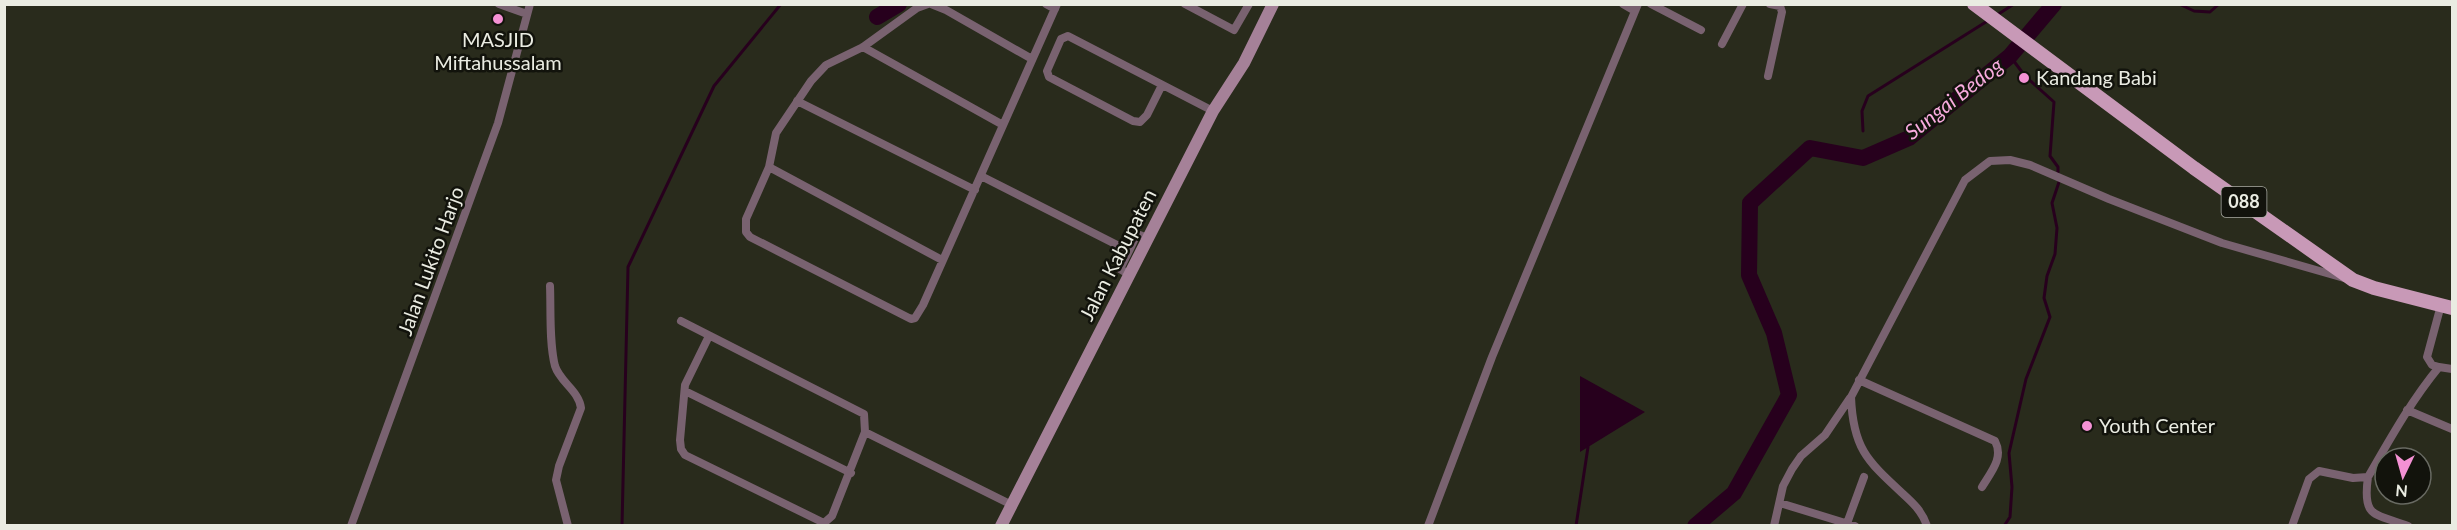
<svg xmlns="http://www.w3.org/2000/svg" width="2457" height="530" font-family="Lato,sans-serif">
  <rect width="100%" height="100%" fill="#292b1c"/>
  <path fill="#27001d" d="M1580,376L1645,412L1580,452Z"/>
  <g fill="none" stroke-linecap="round" stroke-linejoin="round">
    <path stroke="#27001d" stroke-width="3" d="M2179,4L2194,11L2210,12L2219,4
      M1997,15L2014,4
      M2010,56L2025,76L2054,102L2050,156L2058,167V172
      M1863,131L1862,111L1868,96L1989,20
      M622,526L628,267L714,86L781,4
      M1576,526L1588,447
      M2004,526L2010,517L2012,487L2009,453L2026,379L2050,317L2044,298L2047,276L2055,254L2057,228L2052,203L2059,182"/>
    <path stroke="#27001d" stroke-width="16" d="M877,17L899,4
      M1695,526L1734,493L1789,395L1774,333L1749,275L1750,203L1810,148L1863,158L1909,138L2010,56L2054,4"/>
    <path stroke="#796270" stroke-width="8" d="M499,4L527,14
      M928,4L917,8L863,47L826,65L811,81L776,133L769,167L746,219V232L750,237L911,319L915,318L923,305L1057,4
      M931,4L946,10L1032,59
      M1046,4L1055,9
      M1185,4L1234,30L1249,4
      M1623,4L1635,11
      M1651,4L1701,30
      M1722,44L1743,4
      M863,47L1003,125
      M1768,76L1782,12L1780,6L1770,4
      M1162,85L1147,115L1140,122L1133,121L1049,77L1047,71L1061,39L1068,36L1213,111
      M797,101L975,190
      M769,167L942,260
      M981,176L1129,251L1137,234L1148,238
      M1129,251L1120,269L1130,275
      M550,286C551,310 549,343 555,366C560,382 579,391 581,408L559,466L556,480L568,526
      M681,321L864,414L865,432L1012,505
      M709,336L685,385L680,440L681,449L685,455L824,523L832,516L865,432
      M2439,367L2432,365L2427,357L2441,305
      M1859,380L1995,441C2004,458 1991,472 1982,487
      M685,391L851,473
      M2407,410L2452,429
      M2368,477C2362,519 2375,513 2408,526
      M1780,503L1855,526
      M351,526L498,123L530,4
      M1428,526L1492,357L1638,4
      M1774,526L1783,486L1792,469L1801,456L1825,435L1850,398
      M1846,526L1864,477
      M1927,526C1922,511 1913,503 1902,493C1866,460 1853,447 1851,397L1965,180L1990,161L2010,160L2030,165L2109,199L2222,243L2344,278
      M2292,526L2309,479L2319,471L2353,478L2368,477C2390,439 2411,401 2439,367L2452,369"/>
    <path stroke="#a58198" stroke-width="12" d="M1001,526L1213,111L1244,63L1273,4"/>
    <path stroke="#c899b7" stroke-width="14" d="M1974,4L2194,168L2353,280L2374,288L2452,308"/>
  </g>
  <g fill="#f491d4" stroke="#12130c" stroke-width="2">
    <circle cx="498" cy="19" r="6"/>
    <circle cx="2024" cy="78" r="6"/>
    <circle cx="2087" cy="426" r="6"/>
  </g>
  <g text-anchor="middle" stroke-width="5" stroke-linejoin="round" paint-order="stroke">
    <rect fill="#12130c" stroke="#a9aba2" stroke-width="1.5" x="2221.5" y="187" width="45" height="30" rx="4.5"/>
    <g font-size="18" font-weight="bold" fill="#eaece2">
      <text x="2244" y="208">088</text>
    </g>
    <g font-size="20" fill="#eaece2" stroke="#12130c" text-anchor="start">
      <text x="498" y="47" text-anchor="middle">MASJID<tspan x="498" dy="23">Miftahussalam</tspan></text>
      <text x="2036" y="85">Kandang Babi</text>
      <text x="2099" y="433">Youth Center</text>
    </g>
    <g font-size="20" fill="#eaece2" stroke="#12130c">
      <text transform="translate(1118 255) rotate(-63)" y="7">Jalan Kabupaten</text>
      <text transform="translate(431 261) rotate(-70)" y="7">Jalan Lukito Harjo</text>
    </g>
    <g font-size="21" font-style="italic" fill="#f8abde" stroke="#12130c">
      <text transform="translate(1954 99) rotate(-38)" y="7">Sungai Bedog</text>
    </g>
  </g>
  <rect width="2457" height="530" fill="none" stroke="#eaece2" stroke-width="12"/>
  <g transform="translate(2403 476) rotate(185)"><circle r="28" fill="#12130c" stroke="#686a62" stroke-width="1.5"/>
  <path d="M0-4.5L10 22L0 15L-10 22Z" fill="#f491d4"/>
  <text y="-9" font-size="16" font-weight="bold" text-anchor="middle" fill="#eaece2">N</text>
  </g>
</svg>
